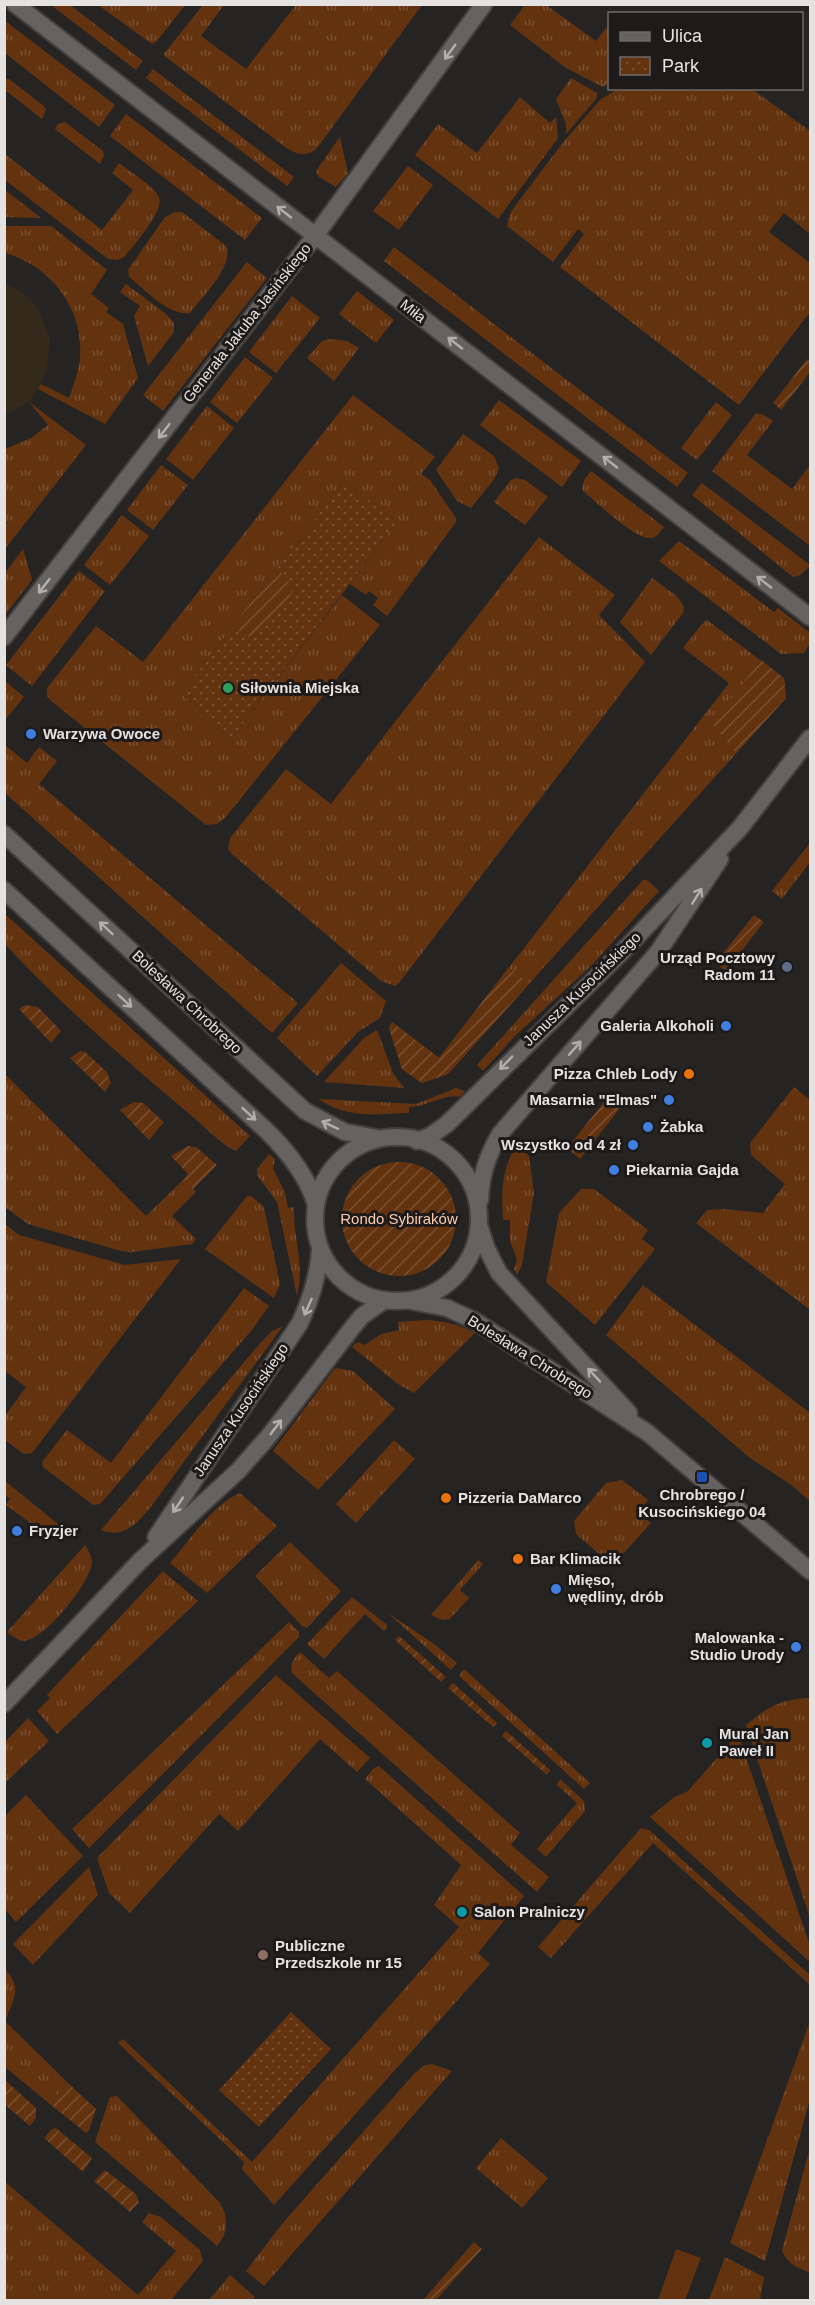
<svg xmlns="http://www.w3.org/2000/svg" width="815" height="2305" font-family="Arial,sans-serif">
  <defs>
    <pattern id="grass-tufts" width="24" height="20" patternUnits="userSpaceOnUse" patternTransform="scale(1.5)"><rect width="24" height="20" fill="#633310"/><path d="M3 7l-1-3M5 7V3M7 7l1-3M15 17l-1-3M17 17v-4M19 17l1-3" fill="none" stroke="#795032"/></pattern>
    <pattern id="park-dots" width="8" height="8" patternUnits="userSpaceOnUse" patternTransform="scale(1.5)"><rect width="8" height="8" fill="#633310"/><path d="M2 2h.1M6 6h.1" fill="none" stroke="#795032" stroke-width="1.8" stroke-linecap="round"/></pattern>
    <pattern id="garden-furrows" width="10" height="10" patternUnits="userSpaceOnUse" patternTransform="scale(1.5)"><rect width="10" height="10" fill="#633310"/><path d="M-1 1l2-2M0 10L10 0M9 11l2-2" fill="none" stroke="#795032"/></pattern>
  </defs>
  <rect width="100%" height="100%" fill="#262423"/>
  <path fill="#342a1b" d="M4,283L19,290L31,300L40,312L50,340L47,370L41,384L29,402L5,415Z"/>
  <path fill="url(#grass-tufts)" d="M51,5H70L143,61L136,70Z
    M98,5H185L157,41L152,44Z
    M203,5H224L201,36L246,69L296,5H422L317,148C308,157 298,155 288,149L163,55Z
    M525,5H546L596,41L609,24V83L603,87L566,68L510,25Z
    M4,20L115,105L99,127L5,53Z
    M153,69L294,177L287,186L146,78Z
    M571,78L597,93V98L566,134V124L556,99Z
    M5,79H9L44,106L46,110L42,119L5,90Z
    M618,89H752L810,131V234L784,213L769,232L810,263V312L739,405L560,267L584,234L578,229L553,262L507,226L510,214L515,206L565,140L601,99Z
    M520,97L550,123L556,117L558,138L498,219L415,155L438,124L477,153Z
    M126,114L262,218L245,240L110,136Z
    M65,122L103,151L104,155L100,164L55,129L58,124Z
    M340,137L348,173L336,187L319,177L316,171Z
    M5,154L102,230L133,190L112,173L119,163C129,171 154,186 159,197C165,210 133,247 124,257L118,260L108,259L5,180Z
    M408,166L433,185L399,230L373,211Z
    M5,190L41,218L5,217Z
    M175,212H182L226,246C235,265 201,298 190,313C168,316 145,289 129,277L128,270L165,217Z
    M4,226H51L107,270L91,294L109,308L106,312L123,324L138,378L105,424L38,389L41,384L69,398C74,384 79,371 80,357C84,309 50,265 5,253Z
    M394,247L688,473L677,487L384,261Z
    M247,262L267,278L163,411L143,395Z
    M126,284L166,314L174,323V332L148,366L134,316L140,306L120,292Z
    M357,291L394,320L376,343L339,314Z
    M292,296L320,318L276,373L249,352Z
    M330,339L347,341L359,348L334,381L307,358L322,341Z
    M245,357L273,378L237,423L210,402Z
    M353,395L435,457L421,474L430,480L456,518V522L387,616L373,605L378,598L369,591L366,595L350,584L397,522L344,481L181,694L199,708L195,712L231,739L342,595L380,625L226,817L217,824L206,825L50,700L47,696V688L96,626L143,662Z
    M499,400L581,461L562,487L480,425Z
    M29,402L86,445L5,549V526L7,522L4,520L5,449L31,438L48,425Z
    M716,402L732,415L697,460L681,448Z
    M207,406L234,428L193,480L166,459Z
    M756,413L764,415L773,421L747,455L792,489L810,465V546L712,471Z
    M463,434L494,456L499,468L495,478L471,508L457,501L436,470Z
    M161,465L188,485L153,530L127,510Z
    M591,471L664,527C660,532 657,538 650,538C636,540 594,500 582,490L584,480Z
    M516,478L525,480L548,497L525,525L494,502L511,480Z
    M702,483L810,565V566L800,575L793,577L692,495Z
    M122,515L149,536L110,585L84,565Z
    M539,537L615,595L599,615L645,662L399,983L395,986L381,981L233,855L228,849L230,838L286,769L331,804Z
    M679,541L774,612L778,608L810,633V643L804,653L781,654L659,561Z
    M23,549L32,580L5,615V573Z
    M79,571L105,591L32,686L6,665Z
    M652,578L678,597L684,607L683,613L651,655L620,622Z
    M707,620L784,678L786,698L448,1074L422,1083L402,1069L389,1028L392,1022L439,1058L729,683L683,648L701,625Z
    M5,681L24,697L5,720Z
    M5,745L27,763L39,747L57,761L39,784L298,1003L272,1033L5,793Z
    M810,843V862L782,899L772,891Z
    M643,880H647L659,891L591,966L515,1036L483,1071L477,1065Z
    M5,914L250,1136L236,1151C221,1145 200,1122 186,1111C123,1058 61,1005 5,944Z
    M341,963L386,1001L380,1018L358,1032L317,1076L277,1038Z
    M377,1030L393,1073L404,1088L324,1082L364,1038Z
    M4,1073L146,1216L184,1179L196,1192L172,1216L196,1239L192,1244L132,1252L121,1251L28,1224L5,1207Z
    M794,1087L810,1100V1310L696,1223L707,1210L723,1209L763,1213L785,1184L751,1155L750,1143Z
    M456,1088L465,1091L459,1097C445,1093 427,1107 409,1107V1113C375,1114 348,1119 318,1099L416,1104Z
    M516,1144L529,1156L534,1193L522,1265L517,1275L514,1269L517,1260L510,1241V1220H503C501,1189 502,1171 516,1144Z
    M269,1154L275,1159L273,1169L285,1192L288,1208L294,1207C293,1239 305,1264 297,1296L277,1202L257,1175V1169Z
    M581,1189H594L648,1230L642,1239L655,1249L595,1325L546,1282L559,1213Z
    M247,1196H251L263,1206L265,1212L280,1284L274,1298L205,1249Z
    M5,1224L19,1235L125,1265L181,1259L32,1453L24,1454L5,1440V1416L26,1387L5,1371Z
    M643,1285L810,1413V1501L790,1484L750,1458L606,1335Z
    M244,1288L269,1306L251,1331L100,1504L93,1505L43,1467L42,1462L67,1430L111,1463Z
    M426,1320C444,1321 458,1324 475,1333L414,1393L398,1384L352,1347L357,1342L365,1345L381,1334L399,1330L398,1322Z
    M283,1326L150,1508C136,1524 124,1539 101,1530L263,1340L272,1331Z
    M335,1368L353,1371L395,1409L318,1490L273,1451Z
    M394,1440L415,1459L356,1523L336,1504Z
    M622,1480L648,1500L638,1513L651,1523L621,1556L604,1558L576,1534L574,1521L606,1483Z
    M5,1481L58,1524L48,1536L6,1505L10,1499L5,1494Z
    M240,1493L277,1526L207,1593L170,1563C191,1539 211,1506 240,1493Z
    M290,1542L341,1591L307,1628L302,1626L255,1576Z
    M85,1545C88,1550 92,1556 92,1562C92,1581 43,1642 23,1641C17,1640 11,1635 7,1632Z
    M478,1560L483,1564L460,1590L469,1598L450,1619L442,1620L431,1615Z
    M163,1571L198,1601L57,1734L37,1711L50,1698L47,1695Z
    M352,1597L387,1625V1628L384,1631L365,1614L324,1659L307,1644Z
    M388,1613L434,1644L457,1663L451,1670Z
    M289,1622L299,1632V1637L89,1848L72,1829Z
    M300,1652L329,1678L337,1671L520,1833L511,1845L549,1877L537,1892L293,1674C289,1665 293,1659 300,1652Z
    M464,1669L590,1783L584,1789L459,1676Z
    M276,1675L370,1758L357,1772L320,1739L238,1831L219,1814L130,1913L109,1893L97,1858Z
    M805,1698H810V1918L746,1725C769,1706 776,1702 805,1698Z
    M28,1718L49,1741L5,1783V1742Z
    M738,1734L810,1946V1962L650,1817L673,1798L688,1791Z
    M379,1766L524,1896L478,1953L490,1964L274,2205L242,2169L244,2162L118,2043L123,2039L252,2162L459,1927L434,1905L461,1865L365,1779L374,1768Z
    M560,1779L584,1801L585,1811L546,1857L537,1849L577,1803L557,1785Z
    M26,1795L83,1856L16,1922L5,1909V1816Z
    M641,1828L649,1830L810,1975V1985L653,1843L551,1958L538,1947Z
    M89,1867L98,1895L33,1965L13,1944Z
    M4,1968C23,1989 14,1997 5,2021L67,2082L51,2105L5,2067Z
    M810,2021V2099L765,2261L730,2243Z
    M432,2064L452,2071L264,2286L246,2271L282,2224L413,2075L423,2066Z
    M117,2096L220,2203C229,2217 228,2234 217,2246L95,2142L110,2097Z
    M501,2138L548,2178L522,2208L476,2168Z
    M810,2148V2273C797,2267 787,2264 782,2250Z
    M4,2181L138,2295L176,2251L142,2222L149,2213L161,2217L200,2250L203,2261L171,2300H5Z
    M725,2257L764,2277L760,2300H709Z
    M230,2275L255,2297L252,2300H209Z"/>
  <path fill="url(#park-dots)" d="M344,481L397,522L231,739L195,712L198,707L181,694Z
    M291,2012L331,2049L259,2127L219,2090Z"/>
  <path fill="url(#garden-furrows)" d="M807,359L810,362V372L781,410L773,403Z
    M277,569L283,574L292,586C292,604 281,606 270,617C263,625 262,634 250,637L240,632L234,624Z
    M761,660L784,678L786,698L736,753L712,723Z
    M754,915L764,922L726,971L715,963Z
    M509,967L529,984L448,1074L422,1083L402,1069L389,1028L392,1022L439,1058Z
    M25,1005L38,1007L61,1031L51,1043L19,1009Z
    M80,1051L85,1052L107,1072L111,1083L105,1092L70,1058Z
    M609,1096L621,1107L580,1159L567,1148Z
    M134,1102L143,1103L164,1122L149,1140L120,1110Z
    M188,1146L196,1147L217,1165L193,1189L184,1179L188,1174L171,1156Z
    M342 1219a57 57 0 1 1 114 0a57 57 0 1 1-114 0Z
    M399,1636L446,1677L441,1682L395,1640Z
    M453,1683L497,1723L493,1727L448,1688Z
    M506,1731L550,1770L547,1775L502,1736Z
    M5,2080L36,2108V2118L30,2126L5,2105Z
    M67,2082L96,2109L89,2130L86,2133L51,2105Z
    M56,2128L92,2158L83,2172L44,2138L52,2129Z
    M105,2170L136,2194L139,2202L130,2212L94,2181Z
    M474,2242L482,2249L436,2300H423Z"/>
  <path fill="#633310" d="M676,2249L701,2258L685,2300H658Z"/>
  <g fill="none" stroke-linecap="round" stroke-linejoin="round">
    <g stroke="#42403f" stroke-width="20">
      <path id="minor" d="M15,4L810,617
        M4,637L315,236L484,4
        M417,1141L430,1136L447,1124L629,945L740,828L810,738
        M480,1200C481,1175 487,1156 500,1134L658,952L720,859
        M156,1537L300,1323C311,1298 318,1277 320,1250
        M4,1704L140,1561L238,1471L269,1436L352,1328L362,1316L385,1300"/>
    </g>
    <g stroke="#42403f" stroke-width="20">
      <path id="tertiary" d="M4,834L305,1111L345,1132L377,1138
        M4,890L268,1132C288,1152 308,1178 316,1205
        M315 1219a82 82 0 1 1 164 0a82 82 0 1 1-164 0Z
        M479,1225L486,1247L499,1273L629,1413
        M411,1301L447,1308L475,1321L648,1433L810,1571"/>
    </g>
    <use href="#minor" stroke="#656261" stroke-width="16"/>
    <use href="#tertiary" stroke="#656261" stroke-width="16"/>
  </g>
  <defs><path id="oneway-shaft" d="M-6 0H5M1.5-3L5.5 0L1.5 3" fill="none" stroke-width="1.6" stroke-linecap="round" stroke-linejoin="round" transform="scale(1.5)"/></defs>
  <g stroke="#b2afae">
    <use href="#oneway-shaft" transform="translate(450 52) rotate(126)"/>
    <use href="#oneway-shaft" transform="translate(284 212) rotate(-142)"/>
    <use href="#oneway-shaft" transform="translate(455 343) rotate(-142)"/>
    <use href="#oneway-shaft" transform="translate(164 431) rotate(128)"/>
    <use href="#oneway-shaft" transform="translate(610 462) rotate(-142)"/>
    <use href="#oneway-shaft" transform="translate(764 582) rotate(-142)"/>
    <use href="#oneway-shaft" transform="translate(44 586) rotate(128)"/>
    <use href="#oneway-shaft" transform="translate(697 896) rotate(-58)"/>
    <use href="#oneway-shaft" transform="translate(106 928) rotate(-137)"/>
    <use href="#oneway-shaft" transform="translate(125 1001) rotate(42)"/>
    <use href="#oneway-shaft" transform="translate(575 1048) rotate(-49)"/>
    <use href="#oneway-shaft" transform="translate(506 1063) rotate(134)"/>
    <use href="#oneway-shaft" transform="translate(249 1114) rotate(42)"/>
    <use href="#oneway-shaft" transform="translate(330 1125) rotate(-155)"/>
    <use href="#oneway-shaft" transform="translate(308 1307) rotate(114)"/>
    <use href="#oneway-shaft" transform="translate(594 1375) rotate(-133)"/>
    <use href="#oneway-shaft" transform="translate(276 1427) rotate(-53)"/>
    <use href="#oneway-shaft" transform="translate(178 1505) rotate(124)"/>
  </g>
  <circle fill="#2e9e5b" stroke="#1d1a19" stroke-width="2" cx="228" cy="688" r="6"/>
  <g fill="#3f7fe0" stroke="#1d1a19" stroke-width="2">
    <circle cx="31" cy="734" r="6"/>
    <circle cx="726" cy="1026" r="6"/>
    <circle cx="669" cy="1100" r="6"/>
    <circle cx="648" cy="1127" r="6"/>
    <circle cx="633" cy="1145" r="6"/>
    <circle cx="614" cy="1170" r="6"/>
    <circle cx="17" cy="1531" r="6"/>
    <circle cx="556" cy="1589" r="6"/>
    <circle cx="796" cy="1647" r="6"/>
  </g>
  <circle fill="#5c6f8a" stroke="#1d1a19" stroke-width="2" cx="787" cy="967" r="6"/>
  <g fill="#e8710a" stroke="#1d1a19" stroke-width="2">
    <circle cx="689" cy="1074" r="6"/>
    <circle cx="446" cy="1498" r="6"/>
    <circle cx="518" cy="1559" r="6"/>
  </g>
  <rect fill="#1a4fb4" stroke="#1d1a19" stroke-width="2" x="696" y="1471" width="12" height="12" rx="3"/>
  <g fill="#0f9aa8" stroke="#1d1a19" stroke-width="2">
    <circle cx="707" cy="1743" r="6"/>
    <circle cx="462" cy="1912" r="6"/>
  </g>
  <circle fill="#8d6e63" stroke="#1d1a19" stroke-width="2" cx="263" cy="1955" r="6"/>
  <g text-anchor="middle" stroke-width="6" stroke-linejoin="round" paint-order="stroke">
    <g font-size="15" fill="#e5e3e2" stroke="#1d1a19">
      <text transform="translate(413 311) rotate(38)" y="5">Miła</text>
      <text transform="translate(247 323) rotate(-52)" y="5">Generała Jakuba Jasińskiego</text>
      <text transform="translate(582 989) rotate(-44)" y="5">Janusza Kusocińskiego</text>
      <text transform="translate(187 1002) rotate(43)" y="5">Bolesława Chrobrego</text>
      <text transform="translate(530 1357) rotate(32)" y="5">Bolesława Chrobrego</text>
      <text transform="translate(241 1410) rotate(-56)" y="5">Janusza Kusocińskiego</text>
    </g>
    <g font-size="15" font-weight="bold" fill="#e5e3e2" stroke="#1d1a19" text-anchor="start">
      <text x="240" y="693">Siłownia Miejska</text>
      <text x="43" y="739">Warzywa Owoce</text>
      <text x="775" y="963" text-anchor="end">Urząd Pocztowy<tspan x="775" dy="17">Radom 11</tspan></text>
      <text x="714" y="1031" text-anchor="end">Galeria Alkoholi</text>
      <text x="677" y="1079" text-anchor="end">Pizza Chleb Lody</text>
      <text x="657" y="1105" text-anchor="end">Masarnia "Elmas"</text>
      <text x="660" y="1132">Żabka</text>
      <text x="621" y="1150" text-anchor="end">Wszystko od 4 zł</text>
      <text x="626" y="1175">Piekarnia Gajda</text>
      <text x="702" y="1500" text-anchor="middle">Chrobrego /<tspan x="702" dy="17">Kusocińskiego 04</tspan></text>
      <text x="458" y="1503">Pizzeria DaMarco</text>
      <text x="29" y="1536">Fryzjer</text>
      <text x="530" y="1564">Bar Klimacik</text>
      <text x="568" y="1585">Mięso,<tspan x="568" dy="17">wędliny, drób</tspan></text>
      <text x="784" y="1643" text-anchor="end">Malowanka -<tspan x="784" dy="17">Studio Urody</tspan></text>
      <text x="719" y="1739">Mural Jan<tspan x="719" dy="17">Paweł II</tspan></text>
      <text x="474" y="1917">Salon Pralniczy</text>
      <text x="275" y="1951">Publiczne<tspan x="275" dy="17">Przedszkole nr 15</tspan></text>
    </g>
    <g font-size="15" fill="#f9ccb0" stroke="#1d1a19">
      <text x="399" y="1224">Rondo Sybiraków</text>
    </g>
  </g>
  <rect width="815" height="2305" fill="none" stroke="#e5e3e2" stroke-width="12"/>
  <rect x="608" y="12" width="195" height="78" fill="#1d1a19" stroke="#6d6a69" stroke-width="1.5"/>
  <rect x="620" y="32" width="30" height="9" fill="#656261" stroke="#6d6a69" stroke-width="1.5"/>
  <text x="662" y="42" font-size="18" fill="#e5e3e2">Ulica</text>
  <rect x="620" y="57" width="30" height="18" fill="url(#park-dots)" stroke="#6d6a69" stroke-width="1.5"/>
  <text x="662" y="72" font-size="18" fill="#e5e3e2">Park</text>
</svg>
